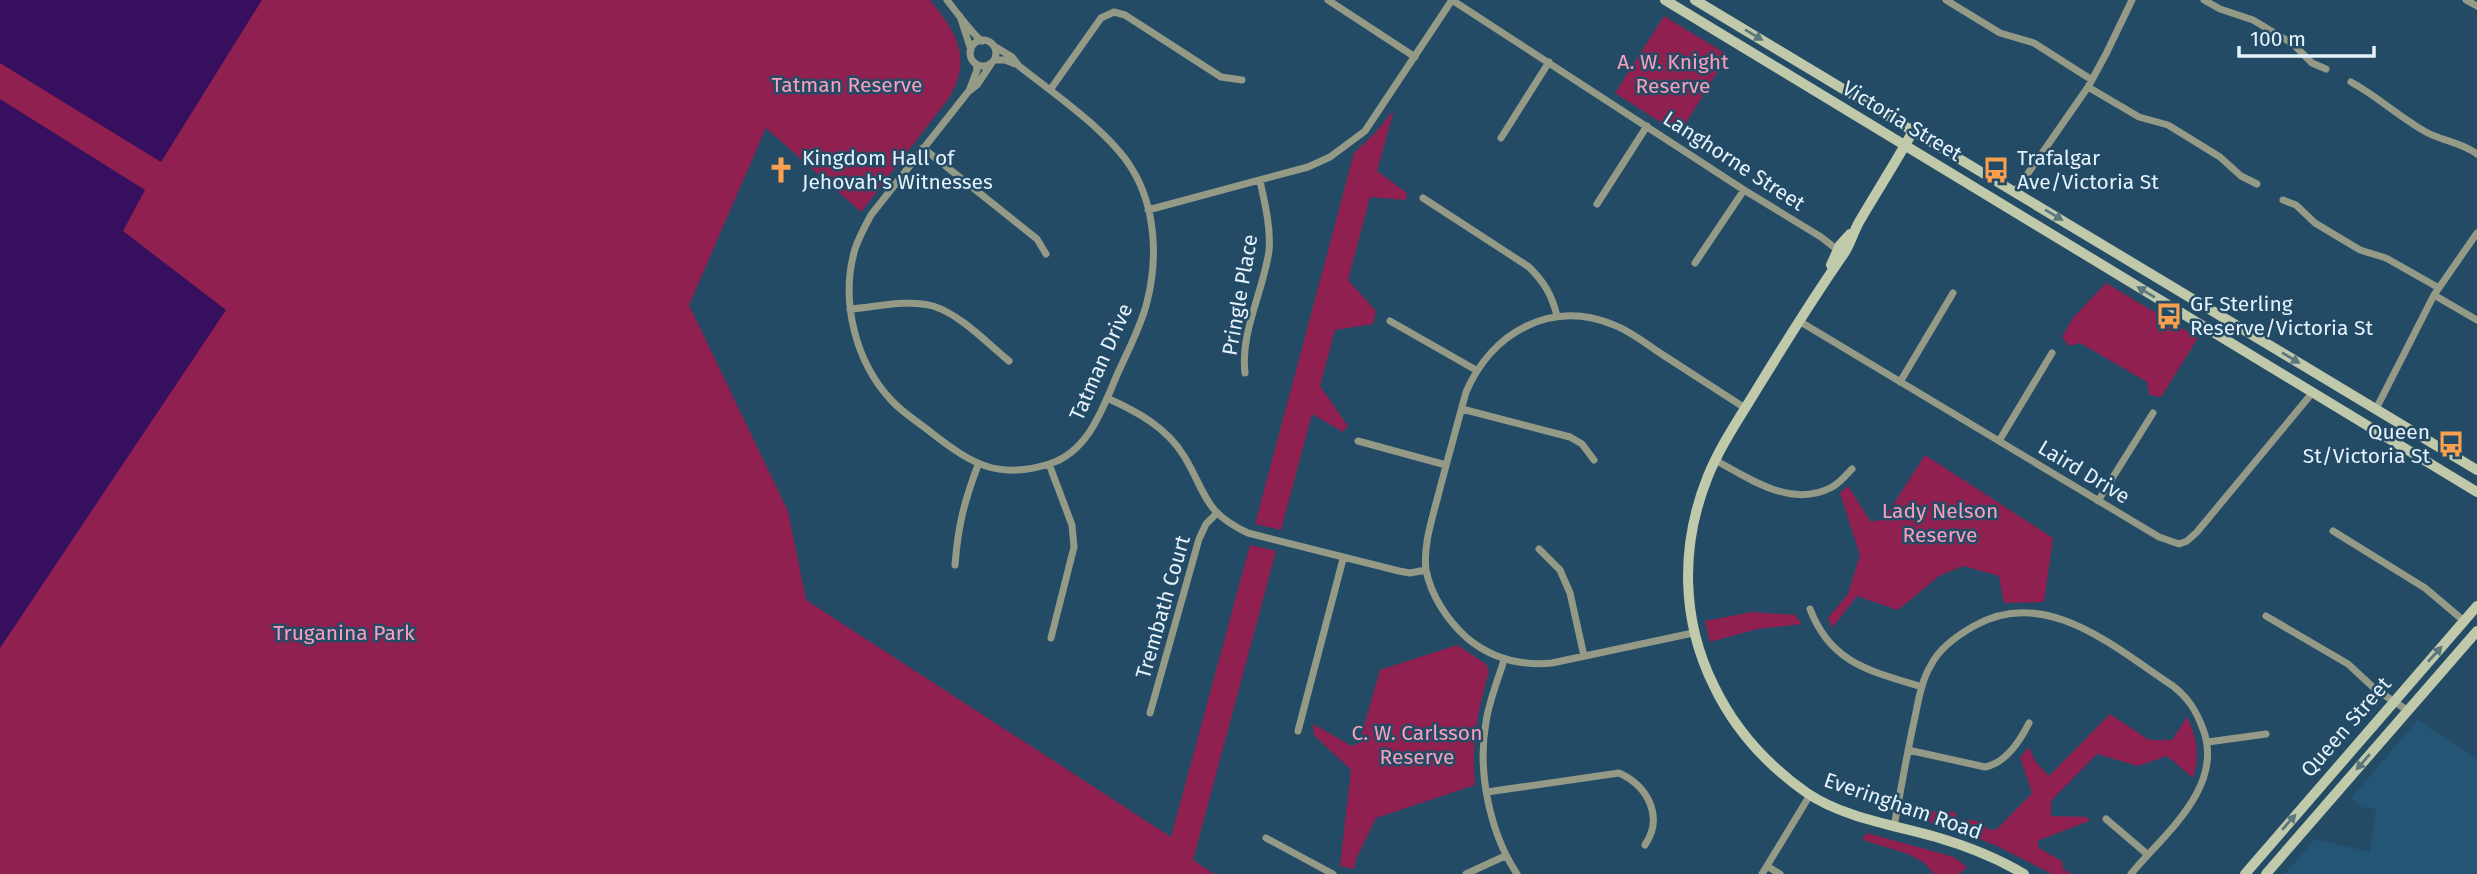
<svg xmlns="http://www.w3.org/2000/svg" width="2477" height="874" font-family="'Fira Sans',sans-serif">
  <rect width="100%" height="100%" fill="#234b66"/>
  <path fill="#255575" d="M2418,720L2477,759V874H2285L2315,839L2370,852L2376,809L2361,807L2351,798Z"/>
  <path fill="#90204f" d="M0,0H930C956,32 973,58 949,98L861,212L766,128L689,305L788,511L806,600L1171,837L1250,545L1276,551L1193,860L1214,874H0Z
    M1664,16L1728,55L1679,134L1615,93Z
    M1394,110L1377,171L1407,193L1406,200L1370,197L1348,280L1376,311L1373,324L1335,330L1320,386L1348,426L1343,432L1312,414L1281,530L1255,524L1354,153L1375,133Z
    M2106,283L2198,338L2161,397L2149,395L2147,382L2080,343L2069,346L2062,337L2073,318Z
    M1925,455L2053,538L2044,602L2004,603L1999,576L1963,566L1939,576L1898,610L1857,596L1832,628L1828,618L1848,594L1860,555L1840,493L1848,486L1871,522L1884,519Z
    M1752,612L1795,615L1802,624L1757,629L1710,642L1705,621Z
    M1457,645L1486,664L1489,671C1478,709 1471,745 1475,785L1376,818L1356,859L1354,869L1340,866L1351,770L1314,735L1313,724L1352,746L1359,743L1380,670Z
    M2110,714L2149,740H2172L2187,717C2197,737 2200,757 2193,778L2167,756L2138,766L2097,754L2051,801V816L2088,817L2089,821L2037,841L2039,848L2062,861L2063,869L2072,874H2052L1995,845L1950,828L1911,817L1907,811L1955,812L1958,820L1983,821L1986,829L1996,830L2032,793L2020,757L2029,747L2035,761L2049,776Z
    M1867,833L1954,857L1967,867L1959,874H1933C1923,852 1883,849 1862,839Z"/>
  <path fill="#360f5f" d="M0,0H262L161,162L0,63Z
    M0,99L145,190L123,231L226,310L0,648Z"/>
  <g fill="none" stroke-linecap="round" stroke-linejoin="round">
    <path stroke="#959a87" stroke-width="7" d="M947,0C954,9 975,37 982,41
      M1328,0L1415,57
      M1452,0L1744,190L1821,237L1839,251
      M1946,0L2000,33L2034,43L2092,80
      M2204,0L2220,9L2253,20L2293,44L2312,63L2326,69
      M2466,0L2477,6
      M960,16L971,50
      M970 53a13 13 0 1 1 26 0a13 13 0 1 1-26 0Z
      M994,60H1005L1015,64
      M991,64L977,85L968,92L871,215C865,226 859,237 855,249C840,300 855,362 892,401C904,414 920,423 933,434C972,464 998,480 1049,464C1088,452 1102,410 1117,375C1127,352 1141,327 1147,302C1158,259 1156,208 1132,169C1110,132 1053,93 1019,66L1012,57L994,46
      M2351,82C2377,96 2399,117 2426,132C2442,141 2461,142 2477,154
      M2088,87L2139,117L2168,125L2220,157L2241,176L2257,184
      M1050,90L1101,18L1114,12L1125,15L1221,77L1242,80
      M969,91L977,70L976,64
      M1501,138L1549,62
      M923,148L1037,239L1046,254
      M2015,192L2088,87L2106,54L2132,0
      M1423,198L1529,267C1544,282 1552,295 1557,316
      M2283,200L2296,205L2315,223L2360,250L2386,258L2439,288
      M1597,204L1647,126
      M1148,210L1308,167L1330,157L1365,131L1452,0
      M1695,263L1744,190
      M2434,295L2477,320
      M850,309C876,307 908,299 933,306C961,315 986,342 1009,361
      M1390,321L1476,370
      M1799,321L2159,537L2179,544L2187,541L2197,532L2313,392
      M1245,373C1240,333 1263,292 1269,251C1271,228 1265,204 1260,181
      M1900,382L1953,293
      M1107,398C1138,412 1166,427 1184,456C1207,494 1203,512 1248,533L1399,571L1410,573L1426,570
      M1462,409L1570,437L1582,444L1594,460
      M2376,409L2434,295L2477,233
      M1358,441L1446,465
      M1999,441L2052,353
      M1715,460C1750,479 1792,509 1832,487C1840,483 1846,475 1852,469
      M1049,464L1072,525L1074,547L1051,638
      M2098,501L2153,413
      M2333,531L2425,588L2464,621
      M1539,549L1560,570L1570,593L1584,656
      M955,565C958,526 964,502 978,465
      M1810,609C1831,664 1871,671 1922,687
      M2266,616L2348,664L2375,689L2407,710
      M1693,633L1552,663C1521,666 1491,658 1467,638C1448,621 1431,596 1426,570C1423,546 1432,519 1438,496C1447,461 1457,426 1466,392C1492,332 1551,299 1614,325C1630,331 1645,343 1660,353C1688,371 1717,390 1745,408
      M1504,660C1498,680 1489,701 1486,722C1477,772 1490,833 1517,874
      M1150,713L1199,539L1206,524L1216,514
      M1298,731L1343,559
      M2208,742L2266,734
      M1908,750L1985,767C2006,763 2020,741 2029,723
      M1487,792L1619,773C1648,786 1664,817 1645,845
      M2106,819L2147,854
      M1894,827C1900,793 1906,760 1913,726C1918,705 1920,683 1931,665C1940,647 1958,635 1974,626C2046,585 2115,648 2173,686C2188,698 2196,710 2203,729C2225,787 2164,834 2131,874
      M1266,838L1333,874
      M1767,866L1780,874
      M1466,874L1505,856
      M1762,874L1810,795"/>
    <path stroke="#c0c9a9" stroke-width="10" d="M1665,0L2477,492
      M1695,0L2477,470
      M1913,131C1896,162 1877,191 1859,222C1853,233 1850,245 1843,255C1814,297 1787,340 1760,384C1742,414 1721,444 1708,476C1680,545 1681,620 1714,686C1735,730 1767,765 1807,793C1844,818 1894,825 1936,837C1967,846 1997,858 2024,874
      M1831,265L1840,245L1850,234
      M2245,874L2477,606
      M2266,874L2477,631"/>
  </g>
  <defs><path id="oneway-solid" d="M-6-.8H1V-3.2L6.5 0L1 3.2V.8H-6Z" transform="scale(1.75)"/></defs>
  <g fill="#5a777d">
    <use href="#oneway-solid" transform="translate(1754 35) rotate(31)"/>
    <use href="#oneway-solid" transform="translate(2054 215) rotate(31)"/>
    <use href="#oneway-solid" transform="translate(2146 292) rotate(-149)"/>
    <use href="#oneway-solid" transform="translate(2291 358) rotate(31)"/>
    <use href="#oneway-solid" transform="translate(2435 654) rotate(-48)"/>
    <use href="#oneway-solid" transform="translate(2363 762) rotate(131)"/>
    <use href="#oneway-solid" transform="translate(2289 822) rotate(-49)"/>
  </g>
  <defs>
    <g id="church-bare" transform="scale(2.1)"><path d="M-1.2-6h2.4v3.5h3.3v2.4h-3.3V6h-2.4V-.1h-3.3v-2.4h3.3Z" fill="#f99f4d" stroke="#234b66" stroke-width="2.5" paint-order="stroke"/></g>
    <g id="bus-bare" transform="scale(2.1)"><path d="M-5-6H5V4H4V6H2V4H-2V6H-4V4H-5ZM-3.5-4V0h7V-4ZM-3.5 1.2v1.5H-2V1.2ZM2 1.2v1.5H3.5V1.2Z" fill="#f99f4d" stroke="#234b66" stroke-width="2.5" paint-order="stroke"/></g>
  </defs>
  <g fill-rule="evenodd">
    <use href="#church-bare" x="781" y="170"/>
    <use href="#bus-bare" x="1996" y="170"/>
    <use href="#bus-bare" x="2169" y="316"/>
    <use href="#bus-bare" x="2451" y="444"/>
  </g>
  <g text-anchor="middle" stroke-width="5" stroke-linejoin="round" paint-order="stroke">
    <g font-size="21" fill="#fb9eba" stroke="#234b66">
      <text x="1673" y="69">A. W. Knight<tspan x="1673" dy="24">Reserve</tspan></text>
      <text x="847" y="92">Tatman Reserve</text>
      <text x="1940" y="518">Lady Nelson<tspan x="1940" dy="24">Reserve</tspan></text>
      <text x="344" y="640">Truganina Park</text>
      <text x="1417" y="740">C. W. Carlsson<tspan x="1417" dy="24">Reserve</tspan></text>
    </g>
    <g font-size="21" fill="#e5f2fc" stroke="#234b66">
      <text transform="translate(1902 121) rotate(31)" y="7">Victoria Street</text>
      <text transform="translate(1734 161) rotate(33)" y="7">Langhorne Street</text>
      <text transform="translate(1240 295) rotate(-80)" y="7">Pringle Place</text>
      <text transform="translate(1101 362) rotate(-66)" y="7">Tatman Drive</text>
      <text transform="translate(2084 472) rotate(31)" y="7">Laird Drive</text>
      <text transform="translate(1163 607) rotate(-74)" y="7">Trembath Court</text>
      <text transform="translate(2346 727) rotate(-49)" y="7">Queen Street</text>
      <text transform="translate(1903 806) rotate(19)" y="7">Everingham Road</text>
    </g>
    <g font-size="21" fill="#e5f2fc" stroke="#234b66" text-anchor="start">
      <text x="802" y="165">Kingdom Hall of<tspan x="802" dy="24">Jehovah's Witnesses</tspan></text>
      <text x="2017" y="165">Trafalgar<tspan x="2017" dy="24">Ave/Victoria St</tspan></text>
      <text x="2190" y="311">GF Sterling<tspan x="2190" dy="24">Reserve/Victoria St</tspan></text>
      <text x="2430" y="439" text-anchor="end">Queen<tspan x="2430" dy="24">St/Victoria St</tspan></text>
    </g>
  </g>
  <path d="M2239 46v10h135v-10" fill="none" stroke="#e5f2fc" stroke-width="3.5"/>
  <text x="2250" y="46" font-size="21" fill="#e5f2fc" stroke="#234b66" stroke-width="5" paint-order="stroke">100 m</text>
</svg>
